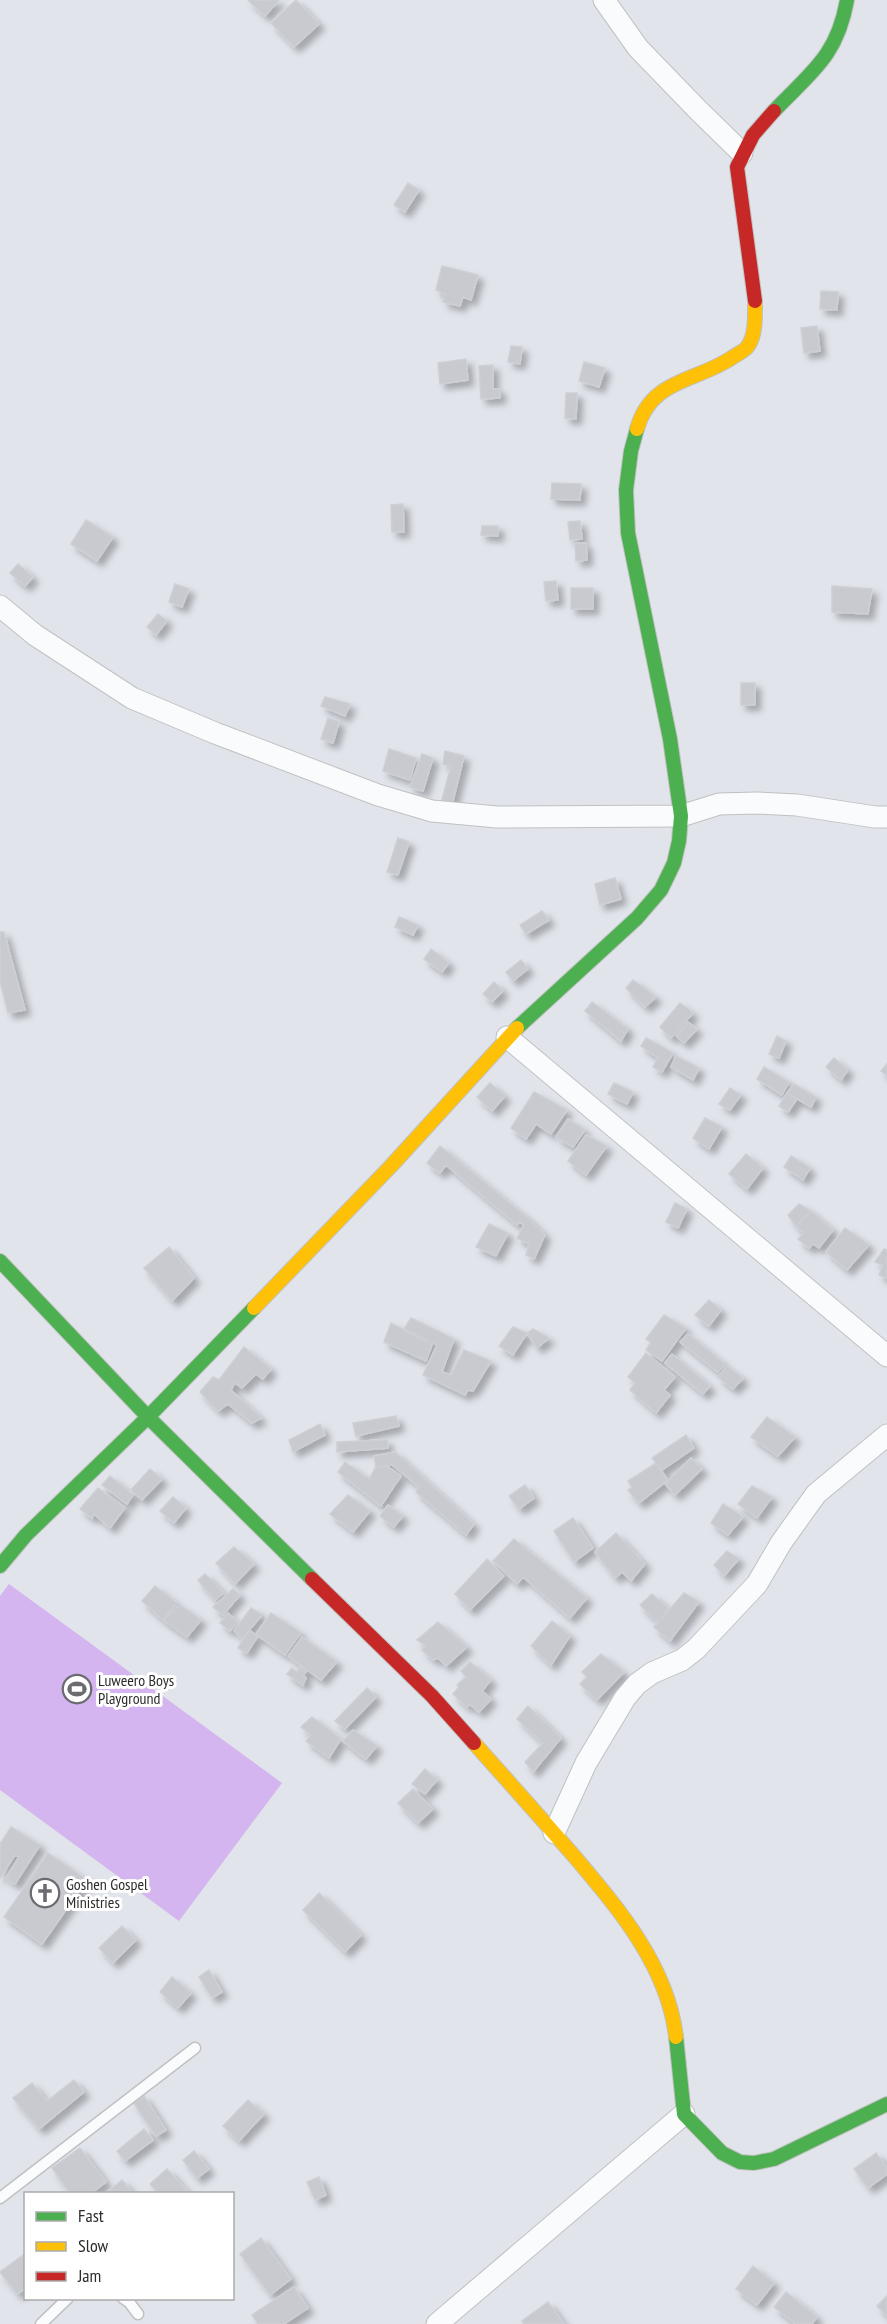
<svg xmlns="http://www.w3.org/2000/svg" width="887" height="2324" font-family="'PT Sans Narrow',sans-serif">
  <defs>
    <filter id="shadow"><feDropShadow dx="5.5" dy="5.5" stdDeviation="3" flood-color="#0004"/></filter>
  </defs>
  <rect width="100%" height="100%" fill="#e1e4eb"/>
  <path fill="#d5b5f0" d="M9,1584L282,1783L179,1921L0,1790V1596Z"/>
  <path fill="#c9cad0" stroke="#cdcfd6" stroke-width="1.5" filter="url(#shadow)" d="M248,0H279L265,16Z
    M296,0L319,24L294,47L271,23Z
    M408,183L419,190L405,212L394,205Z
    M442,266L478,275L471,300L463,297L460,306L443,302L445,294L436,290Z
    M821,291L838,292L837,310L820,309Z
    M817,326L820,351L804,353L801,328Z
    M511,346L522,347L520,364L508,362Z
    M466,359L468,380L440,384L438,363Z
    M584,362L605,368L599,387L579,381Z
    M493,365V389H500V398L481,399L479,366Z
    M566,393H577L576,419L565,418Z
    M552,483L581,484L580,500L551,499Z
    M403,504L404,532H392L391,505Z
    M86,520L113,537L97,561L71,544Z
    M580,521L582,539L570,540L568,522Z
    M482,526H498V536L481,535Z
    M575,543H586L587,560L576,561Z
    M18,564L33,577L25,586L10,573Z
    M556,581L558,600L546,601L544,582Z
    M175,584L189,589L182,607L169,602Z
    M832,586L872,589L868,614L832,612Z
    M571,588H593V609H571Z
    M158,614L167,621L156,635L147,627Z
    M741,683H755V705H741Z
    M325,697L350,704L345,716L321,706Z
    M328,718L339,722L333,743L321,739Z
    M389,749L416,758L410,780L383,771Z
    M445,751L464,756L452,805L441,803L451,766L443,764Z
    M422,754L433,758L423,791L410,787Z
    M398,838L409,842L398,875L387,872Z
    M615,878L621,899L600,905L595,884Z
    M542,911L549,920L526,934L520,925Z
    M399,917L418,925L413,935L395,927Z
    M0,932H4L25,1010L8,1013L0,981Z
    M431,949L449,963L442,972L424,959Z
    M521,960L528,969L513,981L506,972Z
    M633,980L656,997L645,1007L626,988Z
    M494,982L503,991L492,1002L483,994Z
    M592,1002L628,1029L621,1041L585,1011Z
    M680,1003L693,1013L671,1038L660,1027Z
    M688,1022L697,1029L684,1043L676,1036Z
    M777,1036L786,1041L779,1058L769,1054Z
    M646,1038L673,1053L662,1072L653,1067L658,1058L641,1046Z
    M676,1056L699,1068L693,1080L671,1067Z
    M834,1058L848,1070L841,1080L826,1067Z
    M887,1064V1076L881,1071Z
    M764,1067L789,1082L782,1095L757,1079Z
    M490,1083L505,1096L492,1111L477,1097Z
    M614,1083L633,1092L627,1104L608,1094Z
    M794,1084L816,1097L811,1107L787,1093Z
    M730,1088L741,1095L730,1110L719,1104Z
    M534,1092L567,1110L551,1134L536,1124L526,1139L511,1128Z
    M787,1093L797,1099L788,1112L779,1106Z
    M705,1118L722,1127L709,1149L693,1138Z
    M568,1119L585,1130L573,1147L556,1137Z
    M586,1135L607,1146L586,1175L568,1161Z
    M440,1146L529,1219L545,1235L534,1259L526,1255L529,1244L517,1238L524,1225L519,1222L517,1225L446,1165L440,1173L427,1163Z
    M746,1154L763,1168L747,1189L729,1174Z
    M791,1156L810,1168L803,1180L784,1167Z
    M675,1203L687,1209L678,1228L666,1222Z
    M799,1204L811,1211L796,1226L788,1215Z
    M811,1211L833,1230L819,1248L813,1244L809,1248L798,1239L804,1233L796,1226Z
    M489,1224L508,1233L496,1256L476,1247Z
    M845,1228L869,1245L847,1270L826,1252Z
    M169,1247L194,1278L172,1301L144,1268Z
    M884,1249L887,1250V1278L879,1275L883,1265L875,1262Z
    M709,1300L721,1310L709,1326L695,1315Z
    M664,1315L686,1328L662,1361L646,1350L651,1342L646,1339Z
    M411,1318L454,1339L442,1372L451,1375L464,1350L491,1361L473,1391L468,1390L465,1395L423,1375L437,1345L404,1329Z
    M391,1323L432,1345L426,1361L384,1342Z
    M513,1327L527,1333L513,1355L499,1346Z
    M533,1329L549,1338L537,1348L527,1333Z
    M688,1334L725,1364L718,1372L680,1342Z
    M244,1347L271,1369L263,1379L256,1374L242,1388L235,1383L231,1390L261,1418L252,1423L228,1404L218,1411L200,1392L213,1377L219,1380Z
    M646,1353L675,1377L664,1390L670,1395L656,1413L630,1390L635,1383L628,1377Z
    M672,1354L710,1386L703,1394L665,1363Z
    M727,1366L743,1378L733,1389L718,1377Z
    M396,1416L399,1426L356,1436L353,1423Z
    M767,1417L795,1437L778,1456L751,1437Z
    M320,1424L325,1435L293,1452L289,1440Z
    M686,1435L694,1448L662,1470L652,1458Z
    M387,1440L388,1448L337,1452V1442Z
    M395,1452L474,1524L466,1535L416,1492L419,1487L392,1465L376,1467L374,1456Z
    M691,1458L702,1469L675,1495L665,1484Z
    M345,1462L369,1479L376,1467L387,1466L401,1476L381,1506L338,1472Z
    M656,1463L668,1480L639,1503L628,1490L632,1487L628,1481Z
    M150,1469L162,1479L142,1500L131,1490Z
    M110,1476L133,1495L127,1504L102,1485Z
    M525,1485L534,1498L519,1509L509,1496Z
    M752,1486L772,1497L757,1518L738,1504Z
    M98,1488L125,1508L110,1528L94,1514L92,1518L80,1509Z
    M348,1495L370,1511L353,1532L330,1514Z
    M173,1497L186,1508L174,1523L160,1511Z
    M723,1504L743,1517L728,1535L711,1523Z
    M388,1505L403,1516L394,1527L380,1516Z
    M573,1518L593,1548L574,1562L554,1531Z
    M616,1533L645,1564L631,1581L622,1572L615,1578L595,1552Z
    M514,1539L587,1598L570,1618L523,1577L517,1584L493,1561Z
    M234,1547L254,1564L235,1584L216,1563Z
    M727,1551L739,1559L724,1576L714,1565Z
    M487,1559L504,1576L470,1610L455,1594Z
    M205,1574L224,1593L215,1600L198,1580Z
    M155,1586L177,1603L163,1620L142,1601Z
    M233,1589L240,1595L223,1615L213,1607Z
    M684,1593L699,1602L670,1641L654,1627Z
    M652,1594L668,1608L656,1621L640,1605Z
    M180,1605L201,1620L187,1637L163,1620Z
    M251,1608L262,1615L242,1639L234,1631Z
    M228,1613L238,1622L230,1631L220,1623Z
    M271,1613L301,1633L285,1655L256,1634Z
    M552,1621L570,1636L551,1665L531,1646Z
    M438,1622L467,1647L446,1666L438,1658L433,1660L422,1650L426,1646L417,1640Z
    M249,1630L258,1636L247,1653L238,1648Z
    M302,1637L337,1662L321,1680L288,1656Z
    M601,1654L624,1672L597,1700L580,1684L587,1677L582,1672Z
    M470,1662L491,1680L482,1691L491,1699L479,1712L469,1704L467,1707L453,1694L459,1687L457,1685L466,1677L461,1671Z
    M300,1667L307,1671L303,1675L306,1678L303,1685L287,1674L292,1668L297,1672Z
    M367,1688L376,1697L345,1729L335,1721Z
    M528,1706L561,1738L533,1772L525,1762L543,1743L517,1719Z
    M312,1717L341,1739L329,1758L306,1741L311,1735L301,1727Z
    M353,1730L377,1746L366,1759L343,1741Z
    M425,1769L437,1780L425,1794L412,1784Z
    M413,1789L433,1809L418,1823L398,1803Z
    M11,1827L40,1845L15,1884L6,1878L19,1857L15,1855L0,1878V1844Z
    M48,1853L87,1880L42,1944L4,1917Z
    M319,1893L361,1935L345,1952L303,1910Z
    M122,1926L136,1940L113,1963L99,1948Z
    M209,1970L222,1992L212,1998L199,1977Z
    M172,1977L191,1993L178,2008L160,1992Z
    M74,2080L84,2092L39,2129L13,2098L32,2083L47,2101Z
    M144,2096L166,2130L156,2136L133,2102Z
    M248,2100L264,2114L239,2141L223,2126Z
    M144,2129L153,2140L125,2161L117,2151Z
    M80,2148L106,2182L90,2194H71L52,2168Z
    M194,2151L209,2169L197,2178L183,2160Z
    M876,2153L887,2168V2174L868,2188L854,2169Z
    M167,2169L187,2191L184,2194H159L150,2184Z
    M319,2177L326,2195L315,2200L307,2182Z
    M122,2180L133,2194H105Z
    M261,2238L291,2279L270,2295L240,2254Z
    M26,2253V2288L17,2294L0,2272Z
    M753,2266L774,2283L757,2305L736,2289Z
    M294,2287L308,2308L284,2324H258L252,2315Z
    M786,2292L817,2317L812,2324H796L774,2307Z
    M887,2296V2316L877,2306Z
    M548,2302L564,2324H524L522,2321Z"/>
  <g fill="none" stroke-linecap="round" stroke-linejoin="round">
    <g stroke="#c0c1c0" stroke-width="13">
      <path id="lane" d="M0,2198L195,2048
        M123,2298L129,2302L138,2314
        M41,2324L68,2298"/>
    </g>
    <g stroke="#c0c1c0" stroke-width="23">
      <path id="street" d="M604,0L638,48L698,110L742,153
        M0,606L35,635L132,698L215,733L378,795L432,811L497,817L681,816L719,804L757,803L797,805L875,817H887
        M507,1037L887,1356
        M554,1833L586,1763L625,1698L637,1684L652,1673L682,1660L696,1649L757,1584L781,1543L816,1494L887,1435
        M437,2324L684,2114"/>
    </g>
    <g stroke="#c0c1c0" stroke-width="16">
      <path id="fast" d="M774,111C811,72 837,57 847,0
        M517,1028L637,918L661,890L674,863L679,841L681,816L670,739L628,533L626,490L631,451L637,429
        M0,1261L148,1417L312,1579
        M0,1566L26,1535L148,1417L254,1308
        M676,2037L684,2114L722,2153L740,2162L754,2163L774,2159L887,2104"/>
    </g>
    <g stroke="#c0c1c0" stroke-width="16">
      <path id="slow" d="M637,429C651,378 697,382 733,357C737,354 745,351 748,346C756,335 755,315 755,301
        M254,1308L391,1166L517,1028
        M474,1743C507,1780 541,1818 574,1856C618,1908 668,1966 676,2037"/>
    </g>
    <g stroke="#c0c1c0" stroke-width="16">
      <path id="jam" d="M755,301L737,167L753,135L774,111
        M312,1579L432,1696L474,1743"/>
    </g>
    <use href="#lane" stroke="#fafbfc" stroke-width="10"/>
    <use href="#street" stroke="#fafbfc" stroke-width="21"/>
    <use href="#fast" stroke="#4caf50" stroke-width="14"/>
    <use href="#slow" stroke="#ffc107" stroke-width="14"/>
    <use href="#jam" stroke="#c62828" stroke-width="14"/>
  </g>
  <defs>
    <g id="stadium-ring" transform="scale(1.5)"><circle r="9.5" fill="#fff" stroke="#6b6c6f" stroke-width="1.5"/><path d="M0-5a6.5 5 0 1 0 0 10a6.5 5 0 1 0 0-10ZM-3.5-1.8h7v3.6h-7Z" fill="#6b6c6f"/></g>
    <g id="church-ring" transform="scale(1.5)"><circle r="9.5" fill="#fff" stroke="#6b6c6f" stroke-width="1.5"/><path d="M-1.2-6h2.4v3.5h3.3v2.4h-3.3V6h-2.4V-.1h-3.3v-2.4h3.3Z" fill="#6b6c6f"/></g>
  </defs>
  <g fill-rule="evenodd">
    <use href="#stadium-ring" x="77" y="1689"/>
    <use href="#church-ring" x="45" y="1893"/>
  </g>
  <g text-anchor="middle" stroke-width="6" stroke-linejoin="round" paint-order="stroke">
    <g font-size="16" fill="#2c2c2c" stroke="#fff" text-anchor="start">
      <text x="98" y="1686">Luweero Boys<tspan x="98" dy="18">Playground</tspan></text>
      <text x="66" y="1890">Goshen Gospel<tspan x="66" dy="18">Ministries</tspan></text>
    </g>
  </g>
  <rect x="24" y="2192" width="210" height="108" fill="#ffffff" stroke="#ababab" stroke-width="1.5"/>
  <rect x="36" y="2212" width="30" height="9" fill="#4caf50" stroke="#ababab" stroke-width="1.5"/>
  <text x="78" y="2222" font-size="18" fill="#2c2c2c">Fast</text>
  <rect x="36" y="2242" width="30" height="9" fill="#ffc107" stroke="#ababab" stroke-width="1.5"/>
  <text x="78" y="2252" font-size="18" fill="#2c2c2c">Slow</text>
  <rect x="36" y="2272" width="30" height="9" fill="#c62828" stroke="#ababab" stroke-width="1.5"/>
  <text x="78" y="2282" font-size="18" fill="#2c2c2c">Jam</text>
</svg>
